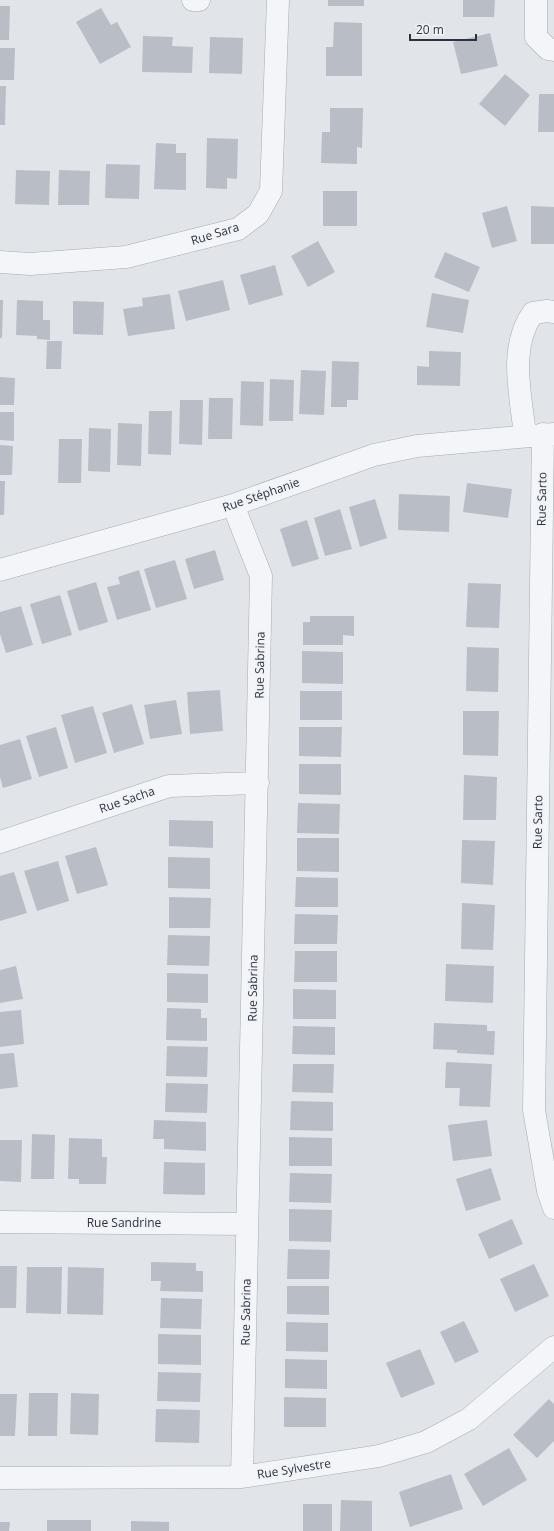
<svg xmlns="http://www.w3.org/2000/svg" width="554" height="1531" font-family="'Open Sans',sans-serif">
  <rect width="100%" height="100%" fill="#e1e5e9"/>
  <path fill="#b9bec6" d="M328,0H364V6H328Z
    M463,0H495L494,17H463Z
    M0,6H10L9,40H0Z
    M101,8L111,25L117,22L131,47L100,64L76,22Z
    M334,22L362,23V76H326V47H333Z
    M490,33L498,66L461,74L453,42Z
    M143,36L173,37L172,46L193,47L192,73L142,72Z
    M210,37L243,38L242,74L209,73Z
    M0,48H15L14,80H0Z
    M505,74L530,95L505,126L479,104Z
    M0,86H6L5,125H0Z
    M539,94H554V132H538Z
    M330,108H363L362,148L357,147V164L321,163L322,132H330Z
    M207,138L238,139L237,179L227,178V189L206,188Z
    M156,143L176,144V153H186V190L154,189Z
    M106,164L140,165L139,199L105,198Z
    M16,170L50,171L49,205L15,204Z
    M59,170L90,171L89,205H58Z
    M323,191H357V226H323Z
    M507,206L517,241L492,248L482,213Z
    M531,206L554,207V244H531Z
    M318,241L335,272L308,287L291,256Z
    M445,252L480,267L469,292L434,277Z
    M275,265L283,295L249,305L240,275Z
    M223,280L230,310L186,321L178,291Z
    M432,293L469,300L463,333L426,327Z
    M170,294L175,329L128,336L123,309L143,306L142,298Z
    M0,300H3L2,338H0Z
    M17,300L43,301V320H50V340L37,339V336L16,335Z
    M73,301L104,302L103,335L73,334Z
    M47,341H62L61,369H46Z
    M429,351L461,352L460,386L417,385V366L429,367Z
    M332,361L359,362L358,400H347V407H331Z
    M301,370L326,371L324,415L299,414Z
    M0,377L15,378L14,405H0Z
    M270,379L294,380L293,421H269Z
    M241,381L264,382L263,426L240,425Z
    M209,398H233L232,439H208Z
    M180,400H203L202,445L179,444Z
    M149,411H172L171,455L148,454Z
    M0,412H14V441L0,440Z
    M118,423L142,424L141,466L117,465Z
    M89,428L111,429L110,472L88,471Z
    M59,439H82L81,483H58Z
    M0,445L13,446L12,475H0Z
    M0,481H5L4,515H0Z
    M467,483L512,489L508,518L463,512Z
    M399,494L450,496L449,532L398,530Z
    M375,499L387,538L360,547L349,507Z
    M340,509L352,549L325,556L314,518Z
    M307,520L319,559L292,567L280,529Z
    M215,550L224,580L194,589L185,559Z
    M175,560L187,599L156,608L144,569Z
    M139,570L151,610L117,620L107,587L120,584L118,577Z
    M96,582L108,622L79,631L67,591Z
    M468,583L501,584L499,628L466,627Z
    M60,595L72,635L42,644L30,604Z
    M21,606L33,645L6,653L0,634V612Z
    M310,616H354V636L343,635V645H303V622H310Z
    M467,647L499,648L498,692L466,691Z
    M302,651L343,652V684L302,683Z
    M220,690L223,731L190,734L187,692Z
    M300,691H342V720H300Z
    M176,700L182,734L150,739L144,705Z
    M132,704L144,744L114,753L102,713Z
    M93,706L107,753L75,763L61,715Z
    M463,711H499L498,756L463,755Z
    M56,727L68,768L39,777L26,736Z
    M299,727H342L341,757L299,756Z
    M20,739L32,779L3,788L0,777V745Z
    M299,764H341V795L299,794Z
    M464,775L497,777L496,820H463Z
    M298,803L340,804L339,834L297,833Z
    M169,820L213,821V848L169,846Z
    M297,838H339V872L297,871Z
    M462,840L495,841L493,885L461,883Z
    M96,847L108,885L77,894L65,856Z
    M168,857L210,858V889L168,888Z
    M58,861L69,901L37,911L24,871Z
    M14,872L27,913L0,921V876Z
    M296,877L338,878V907H295Z
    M169,897L211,898L210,928H169Z
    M462,903L495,905L493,950L461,949Z
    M295,914L338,915L337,944H294Z
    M168,935L210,936L209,966L167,965Z
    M295,951H337V982H294Z
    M446,964L494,966L493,1003L445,1001Z
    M16,966L23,999L0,1003V970Z
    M167,973L208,974V1003L167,1002Z
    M293,989L336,990V1019H293Z
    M167,1008L201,1009V1018H207V1041L166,1040Z
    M21,1010L24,1044L0,1047V1012Z
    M434,1023L487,1025V1031H495L494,1055L457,1053V1050L433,1049Z
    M293,1026L335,1027V1055L292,1054Z
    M167,1046L208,1047L207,1077L166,1076Z
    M14,1053L18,1087L0,1089V1054Z
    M446,1062L492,1064L490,1107L459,1106L460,1088H445Z
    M293,1064H334L333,1093L292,1092Z
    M166,1083L208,1084L207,1113L165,1112Z
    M291,1101L333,1102V1131L290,1130Z
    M154,1120L206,1122V1151L164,1149V1139H153Z
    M487,1120L492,1156L453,1161L448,1125Z
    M32,1134L55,1135L54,1179H31Z
    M289,1137L332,1138V1166H289Z
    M69,1138L102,1139V1157H107L106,1184H79V1179H68Z
    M0,1140H22L21,1182L0,1181Z
    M164,1162L205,1163V1195L163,1194Z
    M491,1168L501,1200L466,1211L456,1179Z
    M290,1173L332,1174L331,1203L289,1202Z
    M289,1209L332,1210L331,1242L289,1241Z
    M512,1219L523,1244L489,1259L478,1234Z
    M288,1249L330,1250L329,1279H287Z
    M151,1262L196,1263V1271H203V1292L160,1291L161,1281H151Z
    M534,1264L549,1296L515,1312L500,1279Z
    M0,1266H17L16,1308H0Z
    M27,1267H62L61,1314L26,1313Z
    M68,1267L104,1268L103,1315L67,1314Z
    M287,1286H329V1315L287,1314Z
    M161,1298L202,1299L201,1329L160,1328Z
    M464,1321L479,1352L455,1363L440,1332Z
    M286,1322L328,1323V1352L286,1351Z
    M158,1334L201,1335V1365L158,1364Z
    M420,1349L435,1384L401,1398L386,1363Z
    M285,1359L327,1360V1389L285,1388Z
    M158,1372L201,1373L200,1402L157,1401Z
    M29,1393H58L57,1436H28Z
    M71,1393L99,1394L98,1435L70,1434Z
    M0,1394H17L15,1436H0Z
    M284,1397L326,1398V1427H284Z
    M549,1399L554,1404V1441L537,1458L513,1435Z
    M156,1409L200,1410L199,1443L155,1442Z
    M509,1448L527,1480L483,1506L464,1474Z
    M451,1474L463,1509L410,1527L399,1492Z
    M341,1500L372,1501V1531H340Z
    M303,1504H332V1531H303Z
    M47,1520H91V1531H47Z
    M131,1521L169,1522V1531H131Z
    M0,1522H10L9,1531H0Z"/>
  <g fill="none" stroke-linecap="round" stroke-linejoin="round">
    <g stroke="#a6acb3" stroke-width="23">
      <path id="minor" d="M193,0H199
        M536,0V37L548,49L554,50
        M0,262L30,264L126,257L238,229L258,214L271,191L278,0
        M543,434L534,1110L548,1191L554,1208
        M525,435C521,396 508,347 533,313L547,311L554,312
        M233,505L261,576L242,1477
        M0,570L233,505L374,455L417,446L554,434
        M0,842L169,786L258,783
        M0,1222L247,1224
        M0,1478L242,1477L379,1456L426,1442L469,1419L554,1347"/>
    </g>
    <use href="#minor" stroke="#f4f5f8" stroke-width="22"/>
  </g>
  <g text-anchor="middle" stroke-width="4" stroke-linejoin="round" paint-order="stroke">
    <g font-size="12" fill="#2a3341" stroke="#f1f3f7">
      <text transform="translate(215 234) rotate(-17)" y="4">Rue Sara</text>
      <text transform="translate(261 495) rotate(-19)" y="4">Rue Stéphanie</text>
      <text transform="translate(542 499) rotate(-89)" y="4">Rue Sarto</text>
      <text transform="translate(260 665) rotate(-89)" y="4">Rue Sabrina</text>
      <text transform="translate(127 800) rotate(-19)" y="4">Rue Sacha</text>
      <text transform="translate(538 822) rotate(-89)" y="4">Rue Sarto</text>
      <text transform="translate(253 988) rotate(-89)" y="4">Rue Sabrina</text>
      <text x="124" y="1227">Rue Sandrine</text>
      <text transform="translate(246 1312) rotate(-89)" y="4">Rue Sabrina</text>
      <text transform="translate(294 1469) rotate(-9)" y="4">Rue Sylvestre</text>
    </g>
  </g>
  <path d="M410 34v6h66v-6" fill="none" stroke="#2a3341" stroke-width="2"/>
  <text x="416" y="34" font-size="12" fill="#2a3341" stroke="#f1f3f7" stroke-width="3" paint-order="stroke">20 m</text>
</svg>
